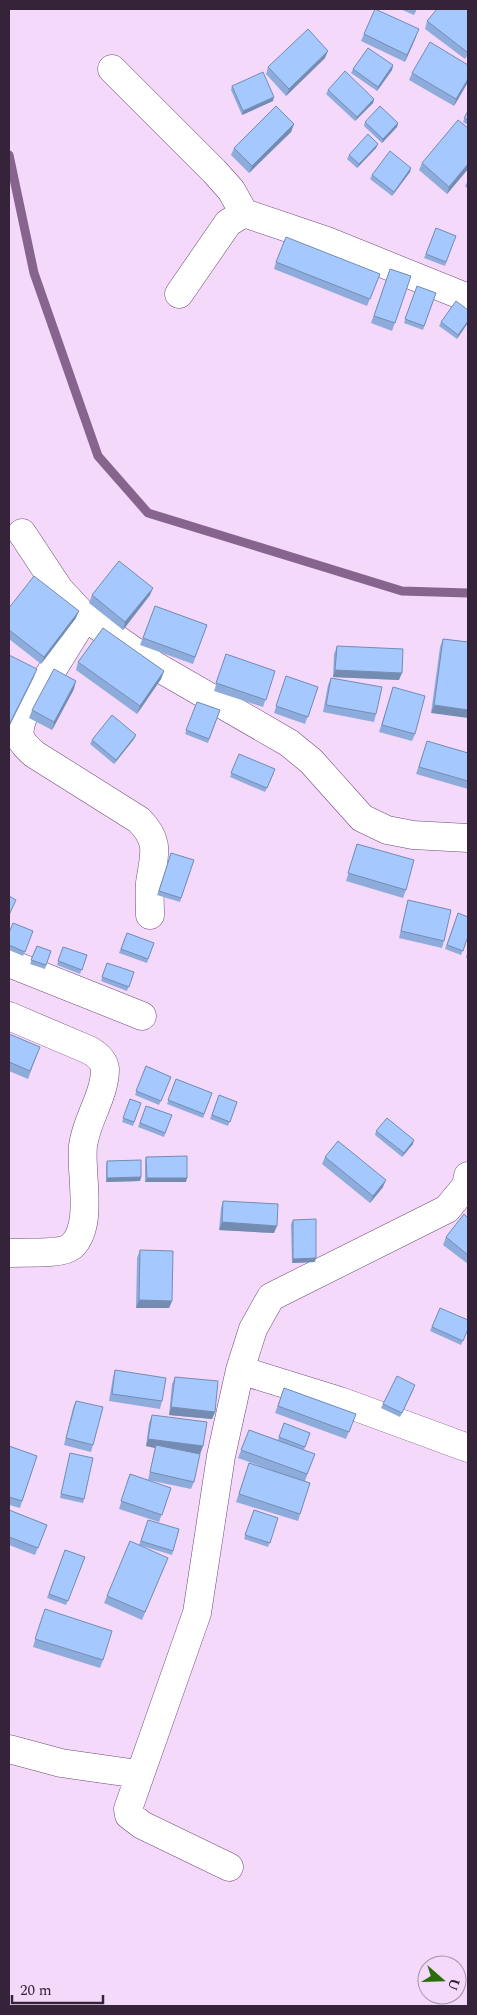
<svg xmlns="http://www.w3.org/2000/svg" width="477" height="2015" font-family="Spectral,serif">
  <rect width="100%" height="100%" fill="#f4d9fb"/>
  <g fill="none" stroke-linecap="round" stroke-linejoin="round">
    <path stroke="#86648e" stroke-width="9" d="M9,155L34,273L98,456L148,513L402,591L468,593"/>
    <g stroke="#704a7a" stroke-width="29">
      <path id="street" d="M112,69L214,171L231,190L244,213
        M179,294L228,223L244,213L327,241L468,298
        M22,533L59,589L85,617L154,665L289,743L311,761L362,818L387,830L413,835L468,838
        M85,617L23,717C16,737 20,741 34,754L139,820C161,842 154,855 150,883C149,893 150,904 150,915
        M9,963L142,1016
        M9,1016L89,1050C96,1054 104,1060 105,1069C105,1096 86,1120 83,1146C80,1174 94,1225 72,1246C62,1255 24,1252 9,1253
        M240,1370L340,1401L468,1448
        M9,1749L61,1763L138,1774
        M229,1867L142,1825L129,1815L128,1809L197,1613L221,1456L240,1370L253,1329L271,1297L447,1209L466,1186L468,1176"/>
    </g>
    <use href="#street" stroke="#fff" stroke-width="28"/>
  </g>
  <path fill="#8eacdb" d="M400,9H417L414,15Z
    M468,9V55L465,59L425,29L427,21Z
    M364,34L416,37L405,62L361,41Z
    M325,58L286,96L266,74L268,67Z
    M393,65L392,70L377,91L351,73L353,69Z
    M468,65V82L454,106L409,80L412,73Z
    M232,86L273,101L242,115L231,90Z
    M328,90L374,99L373,103L355,121L326,94Z
    M468,111V125L463,122Z
    M365,122L398,123L397,127L382,143L364,126Z
    M294,124L291,132L249,173L231,155L234,148Z
    M378,144L376,148L357,168L347,159L349,155Z
    M422,163L468,169L447,194L419,170Z
    M411,168L410,172L392,196L370,179L372,175Z
    M468,181V189L465,186Z
    M436,228L456,236L445,266L424,258Z
    M276,262L380,274L367,306L274,269Z
    M390,269L411,276L392,331L371,323Z
    M417,286L436,293L423,330L404,323Z
    M468,310L457,339L439,326L441,322Z
    M92,595H150L123,630L89,603Z
    M155,606L207,625L193,664L140,645Z
    M9,608L76,618L41,664L9,639Z
    M443,639L468,642L431,713L440,647Z
    M337,646L399,680L333,677L334,654Z
    M226,654L275,671L263,707L214,691Z
    M78,662L164,671L161,679L137,714L76,670Z
    M286,676L318,687L305,724L274,713Z
    M331,678L376,714L374,722L323,712L328,685Z
    M393,687L415,734L412,741L379,732Z
    M74,689L52,730L29,718L32,710Z
    M197,702L220,710L208,743L185,734Z
    M136,735L134,739L114,764L90,744L92,740Z
    M427,741L468,753V789L416,774Z
    M239,754L274,773L265,792L230,777Z
    M357,844L406,890L403,898L346,881Z
    M171,853L194,860L180,902L157,895Z
    M408,900L444,941L442,948L399,938L406,907Z
    M458,913L468,936L461,955L445,949Z
    M33,931L23,956L9,950V933Z
    M127,933L154,943L147,963L119,953Z
    M37,946L51,951L45,969L30,964Z
    M63,947L87,955L80,974L57,965Z
    M468,949V958H466Z
    M107,963L134,972L127,991L101,981Z
    M9,1034L40,1047L28,1079L9,1071Z
    M146,1066L171,1077L159,1105L135,1095Z
    M176,1079L212,1093L203,1118L167,1104Z
    M219,1095L237,1102L228,1126L210,1119Z
    M130,1099L141,1103L133,1126L122,1122Z
    M146,1106L172,1115L164,1137L138,1127Z
    M376,1131L413,1144L402,1157L375,1135Z
    M146,1157L187,1178L186,1182H145V1161Z
    M325,1157L383,1187L370,1203L322,1164Z
    M107,1161L141,1177L140,1181L106,1182V1165Z
    M223,1201L274,1233L219,1230L221,1208Z
    M468,1218V1264L443,1245L446,1237Z
    M293,1220L315,1262L292,1263L291,1224Z
    M140,1250L172,1301L169,1308H136L137,1258Z
    M440,1308L468,1329L461,1345L430,1331Z
    M115,1370L162,1401L160,1409L109,1401L113,1377Z
    M175,1377L215,1412L212,1419L169,1415L172,1384Z
    M284,1388L356,1414L346,1439L275,1413Z
    M414,1389L400,1417L381,1408L383,1404Z
    M76,1401L93,1445L91,1452L64,1445L73,1408Z
    M152,1415L203,1446L200,1454L194,1453V1482L191,1489L148,1480L155,1448L146,1446L149,1423Z
    M284,1423L310,1433L304,1450L315,1454L305,1481L310,1483L298,1521L236,1502L249,1463L277,1472L238,1458L249,1430L278,1440Z
    M9,1446L37,1456L20,1508L9,1505Z
    M70,1453L84,1499L83,1503L60,1498Z
    M130,1474L171,1488L159,1522L119,1509Z
    M9,1510L47,1525L35,1555L9,1545Z
    M254,1510L278,1518L268,1547L244,1539Z
    M148,1520L179,1529L172,1555L139,1545Z
    M65,1550L85,1557L66,1605L47,1598Z
    M168,1558L142,1620L104,1603L107,1596Z
    M42,1617L103,1660L100,1668L33,1647Z"/>
  <path fill="#748cb2" d="M419,29L416,37L405,62L407,55Z
    M328,51L325,58L286,96L289,89Z
    M393,65L392,70L377,91L378,87Z
    M468,79V82L454,106L456,99Z
    M274,97L273,101L242,115L243,111Z
    M374,99L373,103L355,121L357,117Z
    M398,123L397,127L382,143L383,139Z
    M294,124L291,132L249,173L252,166Z
    M378,144L376,148L357,168L359,164Z
    M468,164V169L447,194L449,187Z
    M411,168L410,172L392,196L394,192Z
    M468,321V323L457,339L458,335Z
    M153,588L150,595L123,630L125,622Z
    M79,611L76,618L41,664L44,657Z
    M37,669L34,677L9,727V725Z
    M335,670L402,673L399,680L333,677Z
    M164,671L161,679L137,714L140,706Z
    M76,681L74,689L52,730L54,722Z
    M434,705L468,710V718L431,713Z
    M136,735L134,739L114,764L116,760Z
    M414,1140L413,1144L402,1157L404,1153Z
    M141,1177L140,1181L106,1182L107,1178Z
    M147,1178H187L186,1182H145Z
    M386,1180L383,1187L370,1203L373,1196Z
    M222,1222L277,1226L274,1233L219,1230Z
    M316,1258L315,1262L292,1263L293,1259Z
    M139,1300L172,1301L169,1308H136Z
    M171,1407L215,1412L212,1419L169,1415Z
    M148,1439L203,1446L200,1454L156,1448V1445L155,1448L146,1446Z"/>
  <path fill="#a5c8ff" stroke="#748cb2" d="M375,9L419,29L407,55L364,34Z
    M437,9H468V51L467,52L427,21Z
    M308,29L328,51L289,89L268,67Z
    M430,42L468,65V79L456,99L412,73Z
    M368,48L393,65L378,87L353,69Z
    M345,71L374,99L357,117L328,90Z
    M263,72L274,97L243,111L232,86Z
    M276,106L294,124L252,166L234,148Z
    M380,106L398,123L383,139L365,122Z
    M468,111V120L464,118Z
    M458,120L468,128V164L449,187L422,163Z
    M368,134L378,144L359,164L349,155Z
    M390,151L411,168L394,192L372,175Z
    M436,228L456,236L446,262L426,254Z
    M286,237L380,274L370,299L276,262Z
    M390,269L411,276L395,323L374,316Z
    M417,286L436,293L424,326L405,319Z
    M456,301L468,310V321L458,335L441,322Z
    M119,561L153,588L125,622L92,595Z
    M34,576L79,611L44,657L9,630V608Z
    M155,606L207,625L195,657L143,638Z
    M103,628L164,671L140,706L78,662Z
    M443,639L468,642V710L434,705Z
    M337,646L403,649L402,673L335,670Z
    M226,654L275,671L266,700L216,683Z
    M9,655L37,669L9,725Z
    M54,669L76,681L54,722L32,710Z
    M286,676L318,687L308,717L276,706Z
    M331,678L382,687L376,714L326,705Z
    M393,687L425,696L415,734L382,725Z
    M197,702L220,710L209,739L186,730Z
    M112,715L136,735L116,760L92,740Z
    M427,741L468,753V781L419,767Z
    M239,754L275,769L267,788L231,773Z
    M357,844L414,860L406,890L348,873Z
    M171,853L194,860L181,898L159,891Z
    M9,896L16,900L9,915Z
    M408,900L451,910L444,941L401,931Z
    M458,913L468,917V936L463,951L447,945Z
    M13,923L33,931L25,952L9,945V933Z
    M127,933L154,943L148,959L121,949Z
    M37,946L51,951L46,965L31,960Z
    M63,947L87,955L82,970L58,961Z
    M107,963L134,972L129,987L102,977Z
    M9,1034L40,1047L30,1071L9,1062Z
    M146,1066L171,1077L161,1101L136,1091Z
    M176,1079L212,1093L204,1114L168,1100Z
    M219,1095L237,1102L230,1122L212,1115Z
    M130,1099L141,1103L134,1122L123,1118Z
    M146,1106L172,1115L165,1133L140,1123Z
    M387,1118L414,1140L404,1153L376,1131Z
    M338,1141L386,1180L373,1196L325,1157Z
    M187,1156V1178H147L146,1157Z
    M141,1160V1177L107,1178V1161Z
    M223,1201L278,1204L277,1226L222,1222Z
    M464,1214L468,1218V1255L446,1237Z
    M316,1219V1258L293,1259V1220Z
    M140,1250L173,1251L172,1301L139,1300Z
    M440,1308L468,1320V1329L463,1341L432,1327Z
    M115,1370L166,1378L162,1401L112,1394Z
    M397,1376L415,1385L402,1413L383,1404Z
    M175,1377L218,1381L215,1412L171,1407Z
    M284,1388L356,1414L349,1432L278,1406Z
    M76,1401L103,1407L93,1445L66,1438Z
    M152,1415L207,1422L203,1446L148,1439Z
    M284,1423L310,1433L305,1447L279,1437Z
    M249,1430L315,1454L307,1474L241,1450Z
    M156,1445L200,1454L194,1482L150,1472Z
    M9,1446L37,1456L22,1501L9,1497Z
    M70,1453L93,1458L84,1499L61,1494Z
    M249,1463L310,1483L300,1514L239,1494Z
    M130,1474L171,1488L162,1515L121,1501Z
    M9,1510L47,1525L38,1548L9,1537Z
    M254,1510L278,1518L270,1543L245,1535Z
    M148,1520L179,1529L173,1551L141,1541Z
    M130,1541L168,1558L145,1612L107,1596Z
    M65,1550L85,1557L68,1601L49,1594Z
    M45,1609L112,1631L103,1660L35,1639Z"/>
  <rect width="477" height="2015" fill="none" stroke="#352439" stroke-width="20"/>
  <g transform="translate(442 1980) rotate(110)"><circle r="24" fill="#f4d9fb" stroke="#a891ad"/>
  <path d="M0-4L9 19L0 12L-9 19Z" fill="#296e0a"/>
  <text y="-8" font-size="14" font-weight="bold" text-anchor="middle" fill="#352439">U</text>
  </g>
  <path d="M12 1995v8h91v-8" fill="none" stroke="#352439" stroke-width="2.5"/>
  <text x="20" y="1995" font-size="15" fill="#352439" stroke="#f4d9fb" stroke-width="4" paint-order="stroke">20 m</text>
</svg>
